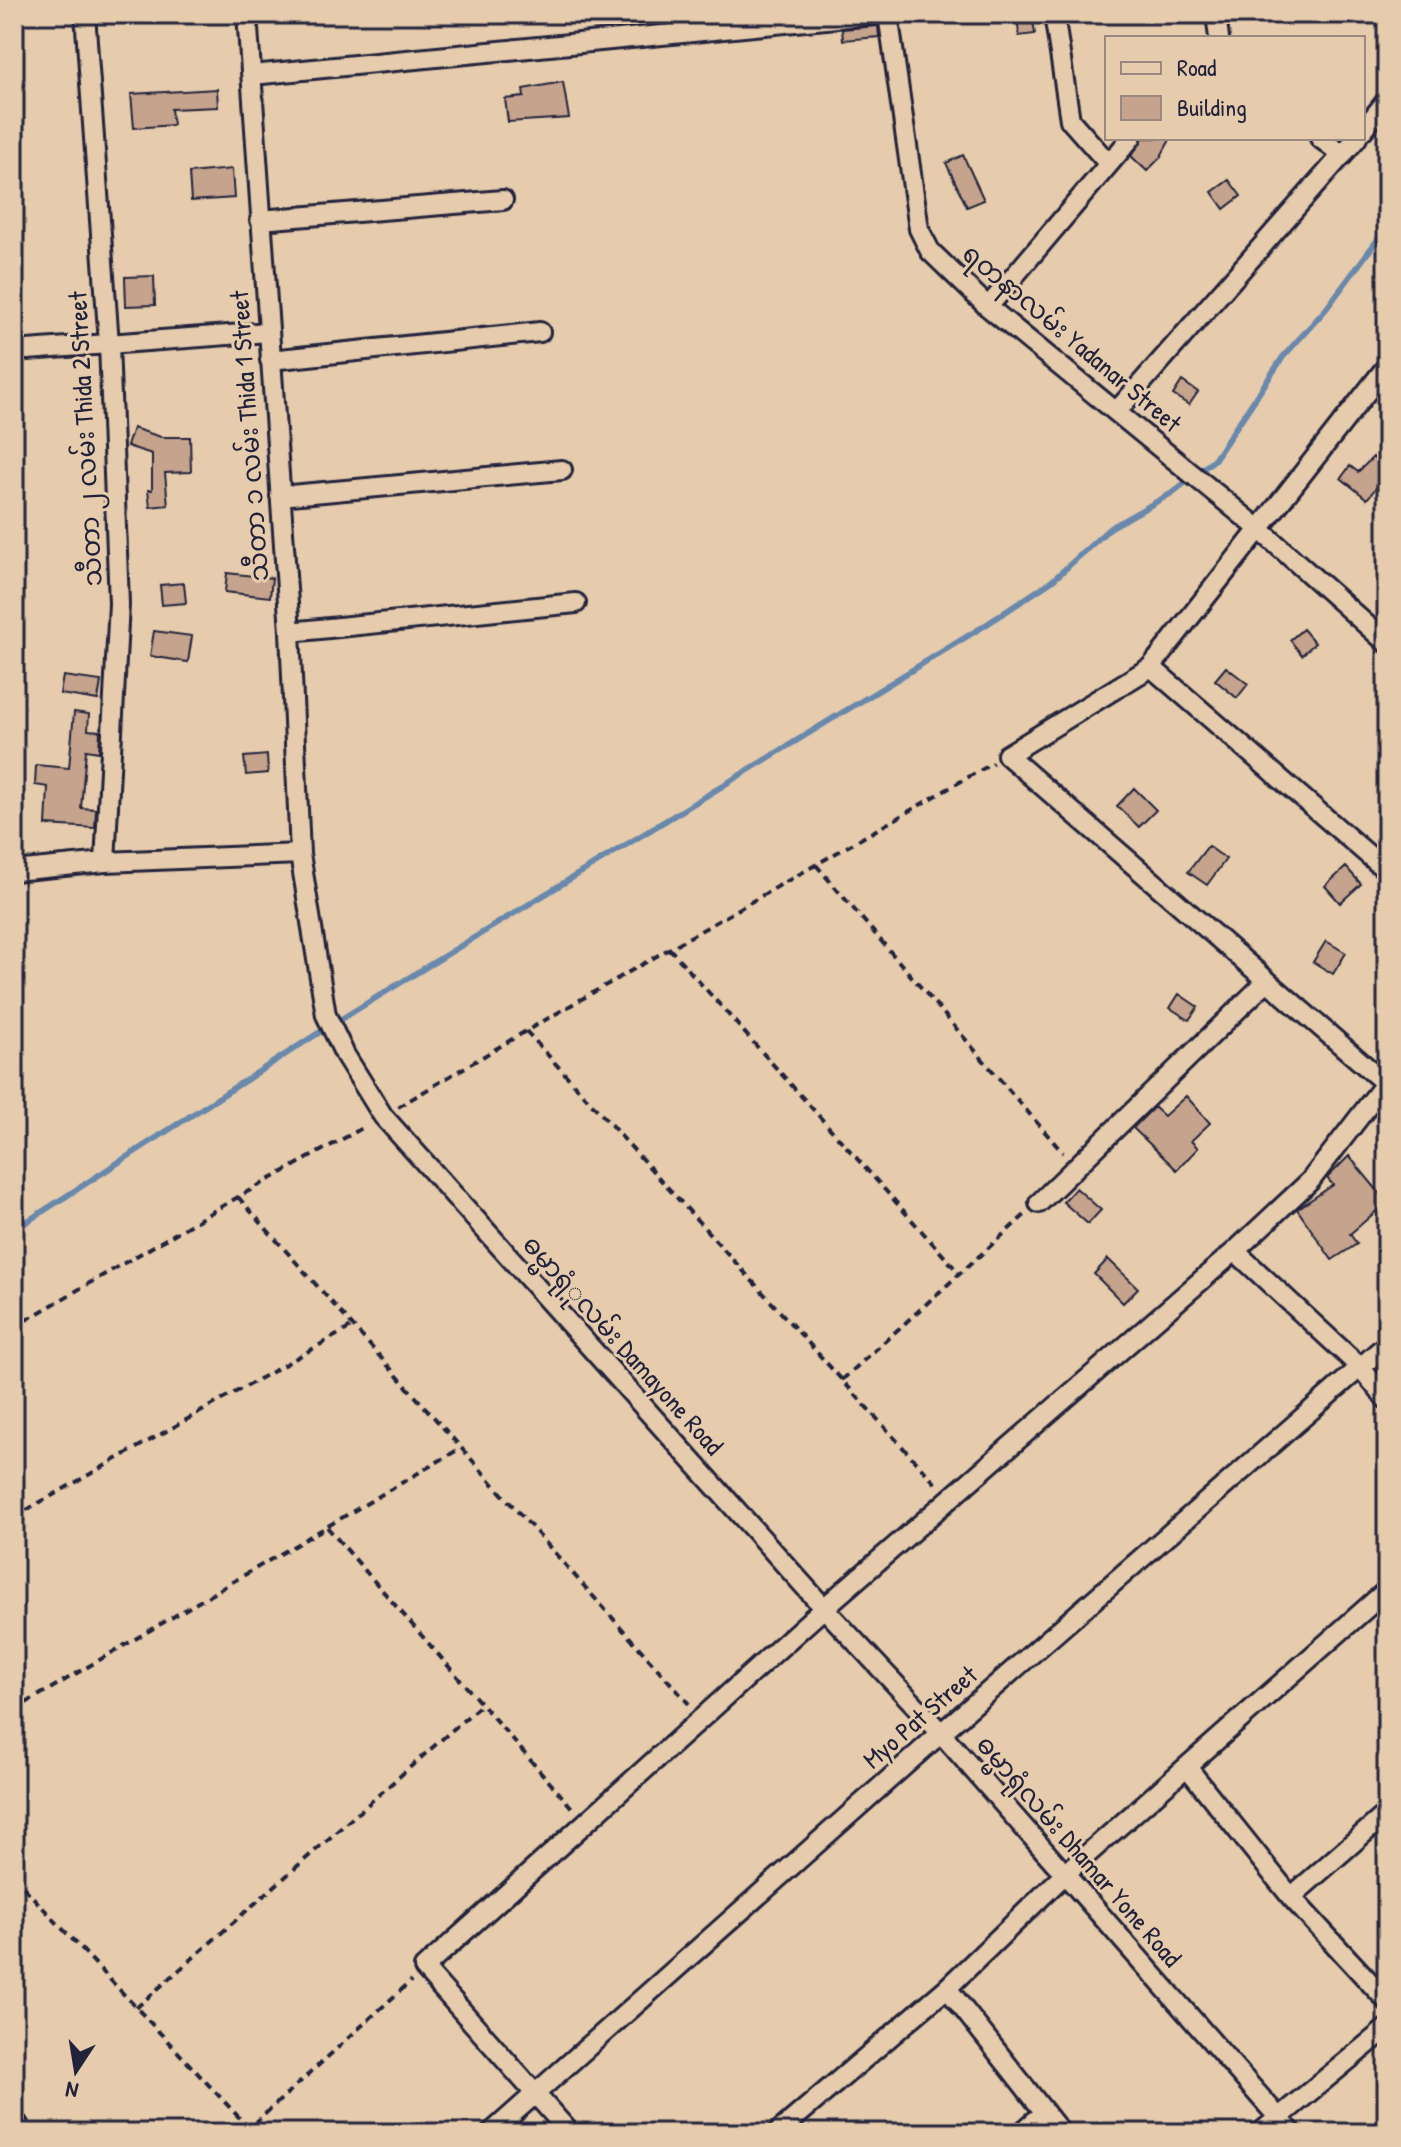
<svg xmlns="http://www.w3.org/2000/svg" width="1401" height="2147" font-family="'Patrick Hand','Noto Sans Myanmar',sans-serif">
  <rect width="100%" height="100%" fill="#e6ccad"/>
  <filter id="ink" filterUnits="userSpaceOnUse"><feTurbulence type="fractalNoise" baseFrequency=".0125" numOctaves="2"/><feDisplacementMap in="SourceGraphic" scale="16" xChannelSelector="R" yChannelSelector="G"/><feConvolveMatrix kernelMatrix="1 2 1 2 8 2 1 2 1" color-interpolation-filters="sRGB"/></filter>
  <g filter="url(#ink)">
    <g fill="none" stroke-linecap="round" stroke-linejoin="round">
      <path stroke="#6988ab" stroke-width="6" d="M14,1230L320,1032L984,626L1052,581L1110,528L1172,493L1214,460L1283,357L1326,309L1387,227"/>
    </g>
    <path fill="#c5a38d" stroke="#22223b" stroke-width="2" d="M1017,14H1032L1035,34L1019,36Z
      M878,26L879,37L843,40L842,29Z
      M563,82L569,118L508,122L505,99L524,97L523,89Z
      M217,89L218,107L171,109L173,125L134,128L131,94Z
      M1143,138H1171L1160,158L1147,171L1131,156Z
      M963,155L984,200L967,207L946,163Z
      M232,169L234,198L191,201L189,173Z
      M1229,180L1241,196L1224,209L1212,192Z
      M154,276L155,305L126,306L125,277Z
      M1182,381L1198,392L1189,405L1173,395Z
      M133,428L161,437H190L191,472L165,473L168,505L150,507L148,490H152V454L127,446Z
      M1373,457L1387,474L1367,499L1341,478L1350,466L1358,472Z
      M227,573L272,578L270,597L225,592Z
      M184,583L186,603L162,605L160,585Z
      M1303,629L1315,643L1302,655L1290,640Z
      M154,631L192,636L188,662L150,656Z
      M1226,667L1248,684L1237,698L1215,680Z
      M63,676L101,681L98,700L60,694Z
      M74,712L89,714L88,730L100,731L99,752L86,750L81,808L96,809L95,828L46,825L48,787L35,785L36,765L69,768Z
      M267,755L268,773L246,775L244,757Z
      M1134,788L1156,810L1139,827L1117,806Z
      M1208,846L1226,859L1207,885L1188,872Z
      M1346,867L1361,884L1340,903L1325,886Z
      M1326,941L1346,953L1333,974L1313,962Z
      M1179,994L1198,1007L1189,1020L1170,1008Z
      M1186,1096L1210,1123L1191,1141L1198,1148L1177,1170L1133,1128L1154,1107L1164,1116Z
      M1349,1156L1387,1202L1350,1234L1357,1244L1332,1260L1297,1209L1333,1185L1327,1178Z
      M1076,1188L1101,1210L1088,1224L1063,1202Z
      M1108,1259L1138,1288L1123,1303L1094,1274Z"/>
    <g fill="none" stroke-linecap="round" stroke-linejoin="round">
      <g stroke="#22223b" stroke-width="24">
        <path id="street" d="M85,14L109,344L119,604L105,862
          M247,14L290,632L300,854L326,1015L345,1055L383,1116L824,1608L941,1733L1292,2133
          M888,14L919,229L930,251L988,307L1258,528L1387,643
          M1054,14L1070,120L1108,163
          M1216,14L1219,38
          M252,75L877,14
          M1363,130L1387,100
          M1320,138L1343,155
          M260,220L503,200
          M988,307L1131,138
          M14,351L268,332
          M270,360L540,332
          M1116,412L1357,138
          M280,496L562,470
          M290,632L576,603
          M1151,667L1387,871
          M14,871L105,862L300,854
          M1385,1083L1007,755L1151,667L1387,366
          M1039,1203L1267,981
          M1235,1251L1360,1367L1387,1400
          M1187,1767L1291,1897L1387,2001
          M1291,1897L1387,1813
          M947,1988L1061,2133
          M491,2133L941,1733L1387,1344
          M570,2133L424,1968L824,1608L1235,1251L1310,1181L1387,1081
          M777,2133L947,1988L1065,1874L1387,1590
          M1021,2133L1044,2113
          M1260,2133L1387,2028"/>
      </g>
      <path stroke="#22223b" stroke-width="4" stroke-dasharray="8 6" stroke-linecap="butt" d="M816,865L1063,1153
        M669,948L960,1274
        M526,1031L937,1485
        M398,1107L526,1031L993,763
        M238,1197L689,1704
        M14,1327L238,1197L366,1126
        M842,1380L1027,1213
        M14,1517L353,1326
        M327,1527L573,1809
        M14,1710L461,1448
        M14,1877L249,2128
        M136,2008L482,1704
        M14,2106L40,2133
        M244,2133L411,1981"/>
      <use href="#street" stroke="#e6ccad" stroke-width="18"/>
    </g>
  </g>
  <g text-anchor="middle" stroke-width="6" stroke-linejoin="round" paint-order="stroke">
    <g font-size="26" fill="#22223b" stroke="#e6ccad">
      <text transform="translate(1072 338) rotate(40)" y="9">ရတနာလမ်း Yadanar Street</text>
      <text transform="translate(249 436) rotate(-94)" y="9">သီတာ ၁ လမ်း Thida 1 Street</text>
      <text transform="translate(85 439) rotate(-93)" y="9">သီတာ ၂ လမ်း Thida 2 Street</text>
      <text transform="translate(623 1345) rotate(48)" y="9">ဓမ္မာရုံုလမ်း Damayone Road</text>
      <text transform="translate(920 1717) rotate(-41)" y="9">Myo Pat Street</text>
      <text transform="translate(1079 1851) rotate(49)" y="9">ဓမ္မာရုံလမ်း Dhamar Yone Road</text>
    </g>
  </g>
  <rect width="1401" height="2147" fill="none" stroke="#e6ccad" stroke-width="48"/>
  <rect x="24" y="24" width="1353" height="2099" fill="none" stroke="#22223b" stroke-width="3" filter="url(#ink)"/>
  <rect x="1105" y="36" width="260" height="104" fill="#e6ccad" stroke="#98887f" stroke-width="2"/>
  <rect x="1121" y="62" width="40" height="12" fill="#e6ccad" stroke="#98887f" stroke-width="2"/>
  <text x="1177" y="76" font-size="24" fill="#22223b">Road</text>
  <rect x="1121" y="96" width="40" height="24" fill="#c5a38d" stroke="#98887f" stroke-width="2"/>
  <text x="1177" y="116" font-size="24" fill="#22223b">Building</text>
  <g transform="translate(76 2071) rotate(192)" stroke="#e6ccad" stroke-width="6" paint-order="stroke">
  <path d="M0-6L14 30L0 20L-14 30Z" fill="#22223b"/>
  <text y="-12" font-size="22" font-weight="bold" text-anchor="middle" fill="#22223b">N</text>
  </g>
</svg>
